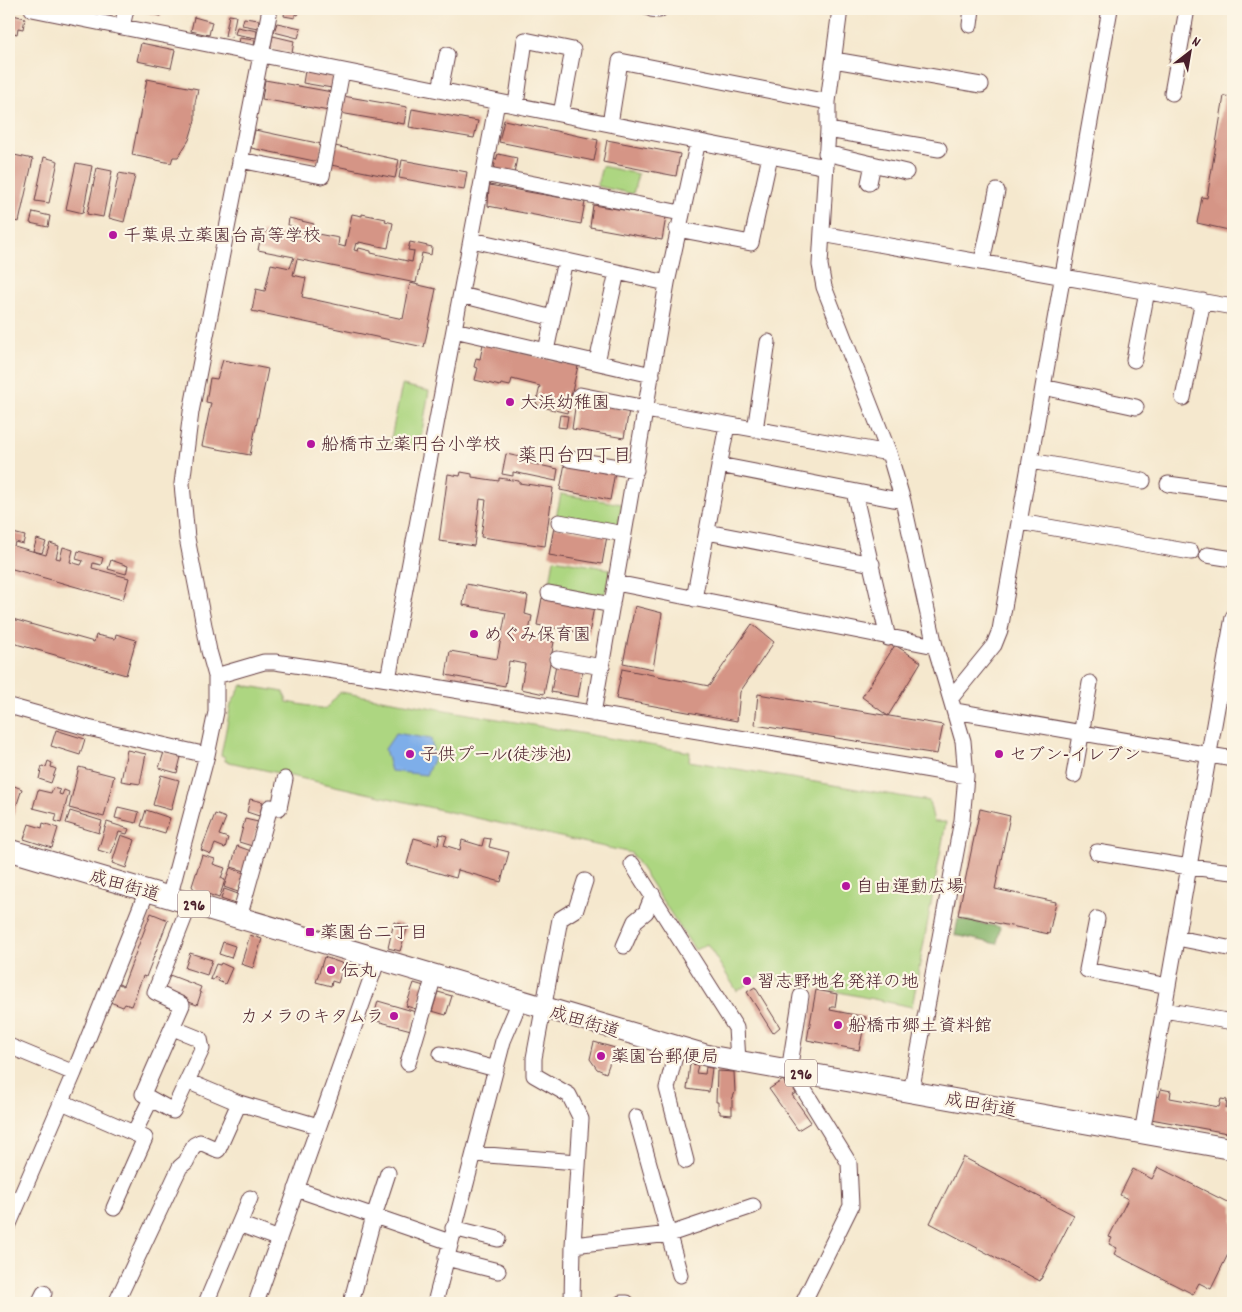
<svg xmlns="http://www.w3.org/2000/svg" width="1242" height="1312" font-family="Dekko,'Klee One',sans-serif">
  <rect width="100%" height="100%" fill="#fcf5e5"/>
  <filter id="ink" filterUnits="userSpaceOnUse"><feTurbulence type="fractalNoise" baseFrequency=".02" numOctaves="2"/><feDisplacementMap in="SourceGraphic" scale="10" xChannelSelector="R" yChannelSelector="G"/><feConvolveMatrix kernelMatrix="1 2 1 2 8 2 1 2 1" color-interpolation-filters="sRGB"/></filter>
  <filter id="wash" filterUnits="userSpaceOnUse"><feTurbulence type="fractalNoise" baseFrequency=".0096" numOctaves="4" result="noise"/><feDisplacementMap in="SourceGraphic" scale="20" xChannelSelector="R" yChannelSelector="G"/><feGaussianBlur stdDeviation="1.12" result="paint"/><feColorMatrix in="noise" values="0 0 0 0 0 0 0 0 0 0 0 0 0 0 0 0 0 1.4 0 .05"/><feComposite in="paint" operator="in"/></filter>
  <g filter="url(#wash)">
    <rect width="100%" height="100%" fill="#f5e8ce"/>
    <path fill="#add681" stroke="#7c7a56" d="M602,166L638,174L633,194L597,186Z
      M402,385L429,391L419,449L390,443Z
      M561,494L622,504L618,524L613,529L556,517Z
      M554,559L610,569L605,595L600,598L549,588Z
      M242,685L284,692L287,702L326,709L340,692L690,752L689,761L929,801L934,822H946L912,1007L761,976L737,991L707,944L695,950L631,853L225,761V757L221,755L231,704Z"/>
    <path fill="#8ab76f" stroke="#6a6b4d" d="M958,919L1000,927L997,944L955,935Z"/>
    <path fill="#7eaee9" stroke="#64668a" d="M396,733L431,739L434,758L426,775L391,771L385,749Z"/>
    <g id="blocks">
      <path fill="#d59586" d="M132,9H163L161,16Z
        M285,9H300L298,15L295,14V18L284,16Z
        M9,14L25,18L23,29L18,28L17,34L9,32Z
        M229,15L236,16L232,37L225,36Z
        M194,17L212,22L209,35L191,31Z
        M244,18L259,20L258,28L242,25Z
        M277,23L301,28L298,38L274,32Z
        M237,27L257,31L256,38L235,34Z
        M273,36L294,41L292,53L270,49Z
        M239,38L255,40L254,46L238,43Z
        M141,43L175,50L171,68L137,61Z
        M305,71L334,77L332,88L303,83Z
        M147,79L198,89L195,103V120L189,140L178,157H173L171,163L132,155Z
        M265,80L332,92L329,111L262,99Z
        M343,96L407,107L404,124L340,113Z
        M1224,96L1233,97V231L1197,223L1202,197L1207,198Z
        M412,109L478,121L474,138L409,127Z
        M504,120L598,140L594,161L499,142Z
        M255,130L322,144L319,162L251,148Z
        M607,140L680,154L676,176L603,162Z
        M335,146L399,160L395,178L331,165Z
        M498,154L517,158L514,174L494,169L495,164L492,163L493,159L496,160Z
        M14,155L33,159L19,222L9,220V178Z
        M44,157L58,161L49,203L35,201Z
        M402,160L467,172L464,190L399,178Z
        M76,163L92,166L83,213L66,209Z
        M97,168L112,171L103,217L87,214Z
        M119,173L135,176L124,222L109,218Z
        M489,185L585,202L581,224L488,206Z
        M593,205L666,217L662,240L590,227Z
        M33,212L50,216L48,227L30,223Z
        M352,214L362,216V214L386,219L385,221L393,223L388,248L359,242V244L356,243L354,250L358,251L359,248L371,251V253L412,262L414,251L408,250L410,242L432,247L431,255L422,253L416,283L297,259L293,275L306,278L302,297L403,319L410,283L436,289L424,347L252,311L256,289L265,291L271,264L290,268L294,257L258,250L262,231L294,237L295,227L288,225L289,218L314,224L312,233L339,238L338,245L345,247Z
        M483,344L578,366L567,413L538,406V404H536L540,386L512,379L510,386L501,384L500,386L475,380L478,368L474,367L476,358L480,359Z
        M223,360L268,369L250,455L202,446L211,403L206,402L210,378L217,379Z
        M576,401L629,410L624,438L572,429Z
        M560,415L568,416L566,428L558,427Z
        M506,454L525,458L524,462L558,469L556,481L513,472V476L502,474Z
        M565,463L615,472L610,500L560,490Z
        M461,472L472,474V477L499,481V478L519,481V483L553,488L545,546L481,537L486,500L480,499L474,546L439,541L448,474L460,476Z
        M554,527L607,536L602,564L549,555Z
        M9,532L25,536L23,544L15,542L14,546L46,555L50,543L59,546L56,558L60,559L63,547L73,550L70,562L81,565L83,561L76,559L78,551L103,558L101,565L93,563L92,568L129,578L123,600L9,568Z
        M37,539L46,542L42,553L33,551Z
        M111,560L128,566L126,574L108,569Z
        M466,584L528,596L525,614L532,616L528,637L554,642L544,694L521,689L525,664L509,661L505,686L446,675L450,651L497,659L506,613L463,605Z
        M542,598L594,607L589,634L537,625Z
        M635,606L662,613L653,669L623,663Z
        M9,618L94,642L96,635L115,639L116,634L136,640L126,675L9,642Z
        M752,624L774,642L740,692L737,721L616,699L622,669L709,686Z
        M895,645L921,662L888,716L862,697Z
        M556,664L583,669L578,697L551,692Z
        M758,694L943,725L937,754L755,725Z
        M56,730L85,739L80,755L51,746Z
        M127,750L146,754L140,784L121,781Z
        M164,752L181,757L177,773L159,768Z
        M48,761L52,763L51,767L56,769L51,783L39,779L42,766L46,767Z
        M79,767L114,776L104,817L69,808Z
        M161,775L179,780L171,810L153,805Z
        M9,784L22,789L9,828Z
        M53,788L60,790L59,794L62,795L64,790L69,792L61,823L55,821L57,814L33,808L38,790L51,793Z
        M250,799L263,802L259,816L247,812Z
        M118,807L139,812L136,823L115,818Z
        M980,809L1010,816L995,889L1056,902L1049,934L958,915Z
        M146,810L170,818L165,833L141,826Z
        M70,811L102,821L99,833L66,823Z
        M215,814L226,818L219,835L228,838L225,848L215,844L211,854L201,850Z
        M245,819L258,822L252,846L239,842Z
        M107,822L129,829L127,834L119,832L111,854L98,850Z
        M43,823L58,828L52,848L24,839L29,824L42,828Z
        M440,834L447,836L444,845L460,850L462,840L482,846L484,838L491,839L489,847L509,852L501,882L458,870L456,878L407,864L414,838L438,845Z
        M121,835L135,840L126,868L112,863Z
        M237,846L251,851L245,871L231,867Z
        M202,855L215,859L213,864L225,868L221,878L225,880L219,898L194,889L192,886Z
        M230,868L244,873L238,892L224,887Z
        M224,889L238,894L235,904L221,899Z
        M151,913L168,920L146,977L143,976L131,1006L125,1004L123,1007L110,1002L117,983L123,986Z
        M394,922L408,926L400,951L388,948Z
        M250,935L262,939L253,968L241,964Z
        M223,942L235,946L231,958L219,954Z
        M190,953L212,960L207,975L185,968Z
        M324,957L344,964L338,983L332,981L331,986L316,982Z
        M221,963L232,968L225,984L218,981L219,979L215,977L213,980L210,979L216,964L220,965Z
        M167,974L201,987L199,992L201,993L197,1005L165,993L166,989L162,987Z
        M414,983L424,986L416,1009L406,1006Z
        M755,987L780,1027L773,1033L747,992Z
        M816,990L837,994L835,1007H831L830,1010L866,1017L859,1050L807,1040Z
        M438,992L452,996L446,1015L432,1011Z
        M378,1001L416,1012L411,1030L373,1020Z
        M594,1042L615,1048L606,1073L597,1069L590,1059Z
        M690,1064L698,1065L696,1073L705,1074L706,1067L712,1068L709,1092L687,1089Z
        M717,1071L734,1072L735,1092L732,1100V1115L720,1114V1111L718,1110V1102H716Z
        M783,1080L786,1085L789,1083L796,1093L792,1095L811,1122L798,1130L769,1089Z
        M1161,1089L1171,1091L1170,1098L1219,1107L1221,1099L1227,1100L1226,1108L1233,1109V1134L1151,1119L1155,1096L1159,1097Z
        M963,1157L1074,1215L1040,1281L930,1223Z
        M1158,1167L1233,1205V1244L1211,1289L1199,1283L1193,1294L1114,1254L1117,1248L1109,1244L1112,1238L1109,1237L1128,1199L1120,1195L1133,1169L1152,1179Z"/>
    </g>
  </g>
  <g filter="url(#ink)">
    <use href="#blocks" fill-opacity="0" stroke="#643d43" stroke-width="1"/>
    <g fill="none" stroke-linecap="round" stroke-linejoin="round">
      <g stroke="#643d43" stroke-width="17">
        <path id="minor" d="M32,9L826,167
          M651,9L659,10L660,9
          M840,9L828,102V130L820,265L824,287L889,453L903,501L935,646L963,741L966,776L962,820L911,1092
          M970,25L972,9
          M122,27L126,9
          M834,60L981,85
          M440,90L447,55
          M1172,93L1187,9
          M516,105L525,40L573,50L561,114
          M610,124L620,61L828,102
          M828,130L939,149
          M826,153L906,172
          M240,160L322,176L342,71
          M484,174L681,213
          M869,183L873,164
          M677,229L751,243L770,156
          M822,234L1233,307
          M472,240L667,283
          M982,262L997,191
          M461,295L553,318
          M454,330L652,375
          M546,351L565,260
          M1134,360L1147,291
          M597,362L617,272
          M1043,387L1136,407
          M580,395L646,408
          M1183,398L1203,301
          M646,410L889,453
          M755,430L768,342
          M569,459L636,470
          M1031,461L1143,481
          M719,465L903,501
          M1168,484L1233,493
          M854,492L888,638
          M559,522L624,534
          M1020,522L1191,552
          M707,532L872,564
          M1207,555L1233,559
          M616,583L935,646
          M549,593L612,605
          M694,599L727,425
          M557,659L602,667
          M216,676L264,662H275L388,679L966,776
          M388,679L497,102
          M951,698L994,645L1000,630L1110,9
          M9,706L88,728L207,755
          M955,711L1233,759
          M593,714L667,283L698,141
          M1074,775L1090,683
          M1097,852L1189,867L1233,872
          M632,864L736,1028L738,1061
          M169,898L207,755L216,712V676L209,651L187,538L182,484L191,412L270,9
          M239,918L270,807L279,808L285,779
          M1097,919L1087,970L1168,986
          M1177,938L1233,949
          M624,946L635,921L646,912L653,895
          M1164,1010L1233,1022
          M9,1046L74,1073
          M677,1048L667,1088L686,1161
          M441,1054L496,1069
          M408,1063L434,976
          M789,1071L801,996
          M793,1072L849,1163L851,1206L803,1303
          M187,1081L239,1103L318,1126
          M151,1099L173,1111L202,1049L200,1039L173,1028
          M62,1102L145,1138L114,1208
          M636,1117L680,1275
          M134,1133L151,1099L143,1094L182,1005L155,992L190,903
          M1142,1133L1233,617
          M475,1154L577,1162
          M296,1189L450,1242
          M9,1224L74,1073L147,891
          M239,1224L279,1239
          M453,1228L498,1239
          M573,1245L670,1234L753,1206
          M446,1258L498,1271
          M39,1303L44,1293
          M116,1303L180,1167L186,1162L194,1145L200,1142L218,1150L239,1103
          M206,1303L250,1198
          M256,1303L378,959
          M351,1303L374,1216L388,1173
          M435,1303L503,1041L520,1001
          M572,1303L573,1245L581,1119L569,1095L534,1075V1058L560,919L576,909L585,881
          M621,1303H627"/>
      </g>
      <g stroke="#643d43" stroke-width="23">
        <path id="highway" d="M9,850L709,1056L1233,1149"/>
      </g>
      <use href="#minor" stroke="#fff" stroke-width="15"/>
      <use href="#highway" stroke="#fff" stroke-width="21"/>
    </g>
  </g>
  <g fill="#b5179e" stroke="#fcf5e5" stroke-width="2">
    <circle cx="113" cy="235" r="5"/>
    <circle cx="510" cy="402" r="5"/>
    <circle cx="311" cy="444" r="5"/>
    <circle cx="474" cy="634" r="5"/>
    <circle cx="410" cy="754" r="5"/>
    <circle cx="999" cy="754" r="5"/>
    <circle cx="846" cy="886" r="5"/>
    <rect x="305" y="927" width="10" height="10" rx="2.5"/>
    <circle cx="331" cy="970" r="5"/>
    <circle cx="747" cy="981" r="5"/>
    <circle cx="394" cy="1016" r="5"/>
    <circle cx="838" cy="1025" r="5"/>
    <circle cx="601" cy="1056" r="5"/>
  </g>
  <g text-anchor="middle" stroke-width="4.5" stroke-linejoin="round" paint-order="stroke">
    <g fill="#fcf5e5" stroke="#7f5f63" stroke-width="1">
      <rect x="178" y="890.5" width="32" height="27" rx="4"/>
      <rect x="785" y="1059.5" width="32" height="27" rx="4"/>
    </g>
    <g font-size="16" font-weight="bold" fill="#4a1f2b">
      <text x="194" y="910">296</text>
      <text x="801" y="1079">296</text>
    </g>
    <g font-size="18" fill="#4a1f2b" stroke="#fcf5e5" text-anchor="start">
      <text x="123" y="241">千葉県立薬園台高等学校</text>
      <text x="520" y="408">大浜幼稚園</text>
      <text x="321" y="450">船橋市立薬円台小学校</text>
      <text x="484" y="640">めぐみ保育園</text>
      <text x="420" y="760">子供プール(徒渉池)</text>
      <text x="1009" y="760">セブン-イレブン</text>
      <text x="856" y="892">自由運動広場</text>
      <text x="320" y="938">薬園台二丁目</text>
      <text x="341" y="976">伝丸</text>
      <text x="757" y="987">習志野地名発祥の地</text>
      <text x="384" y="1022" text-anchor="end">カメラのキタムラ</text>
      <text x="848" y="1031">船橋市郷土資料館</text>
      <text x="611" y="1062">薬園台郵便局</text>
    </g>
    <g font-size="18" fill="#4a1f2b" stroke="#fcf5e5">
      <text transform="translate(125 885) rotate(16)" y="6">成田街道</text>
      <text transform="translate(585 1021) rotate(17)" y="6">成田街道</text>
      <text transform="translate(981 1104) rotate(10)" y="6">成田街道</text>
    </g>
    <g font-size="19" fill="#4a1f2b" stroke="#fcf5e5">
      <text x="575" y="461">薬円台四丁目</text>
    </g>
  </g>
  <rect width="1242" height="1312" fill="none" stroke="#fcf5e5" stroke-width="30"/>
  <g transform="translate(1190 52) rotate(31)" stroke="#fcf5e5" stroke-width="4" paint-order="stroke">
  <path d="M0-4L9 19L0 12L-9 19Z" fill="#4a1f2b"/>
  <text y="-8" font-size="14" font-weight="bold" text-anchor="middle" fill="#4a1f2b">N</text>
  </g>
</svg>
